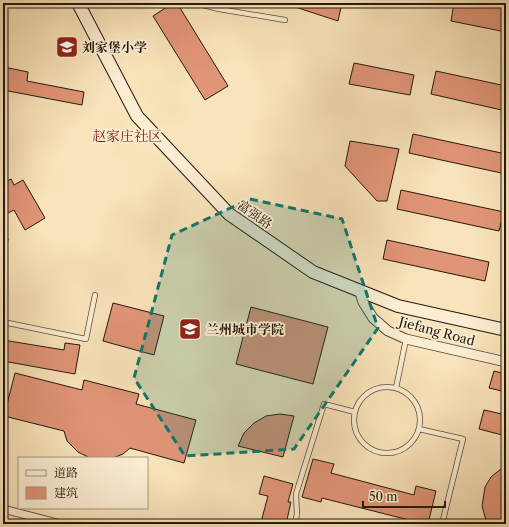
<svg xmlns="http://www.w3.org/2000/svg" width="509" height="527" font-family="'Libre Caslon Text','Noto Serif SC',serif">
  <rect width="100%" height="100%" fill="#f9e3ba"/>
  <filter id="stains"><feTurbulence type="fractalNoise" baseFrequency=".005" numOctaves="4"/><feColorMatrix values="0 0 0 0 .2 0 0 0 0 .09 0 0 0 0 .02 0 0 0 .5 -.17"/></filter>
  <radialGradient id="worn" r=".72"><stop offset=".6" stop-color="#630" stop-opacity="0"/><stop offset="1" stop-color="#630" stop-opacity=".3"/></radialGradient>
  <path fill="#e19577" stroke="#23180d" d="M173,3H177L228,86L205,100L153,16Z
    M283,3H342L338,21Z
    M454,3H485L506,7V32L451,21Z
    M354,63L414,75L410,95L349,84Z
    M4,67L28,72L27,81L84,92L82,105L3,90Z
    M436,71L506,86V111L431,94Z
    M413,134L506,154V174L409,153Z
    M350,141L399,149L387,201H377L345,166Z
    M11,179L14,185L23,180L45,218L25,230L14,210L8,213L3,204V183Z
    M401,190L504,212L499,231L397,209Z
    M3,238L8,239L5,257H3Z
    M387,240L489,262L485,281L383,259Z
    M113,303L164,316L154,355L103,341Z
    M251,307L328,327L313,384L236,364Z
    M3,340L64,350L65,343L80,345L75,374L3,361Z
    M494,371L506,374V392L489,388Z
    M15,373L82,390L84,380L139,394L136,404L196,420L184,463L130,448L123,454L113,458H90L78,452L67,441L64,431L4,416Z
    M506,399V436L479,429L484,410L502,414Z
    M280,414L294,416L283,457L238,446L244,433L254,423L266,416Z
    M313,459L334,464L331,473L414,495L416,486L436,491L428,524H408L409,520L322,498L321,502L302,497Z
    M502,468L506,469V524H487L482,506L485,487L491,477Z
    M264,476L293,484L288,502H291L286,524H256L257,521L261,522L268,496L259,494Z"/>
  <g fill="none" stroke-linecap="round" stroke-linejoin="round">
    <g stroke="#584b38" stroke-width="6">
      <path id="service" d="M195,3L219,9L285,20
        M3,322L86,339L95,295
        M354 420a33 33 0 1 1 66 0a33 33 0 1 1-66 0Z
        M396,388L406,339
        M419,429L463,439L442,524
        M295,524L297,514L296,494L324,404L355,412"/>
    </g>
    <g stroke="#584b38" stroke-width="9">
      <path id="pedestrian" d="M3,509L61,524"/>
    </g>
    <g stroke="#584b38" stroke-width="11">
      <path id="minor" d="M359,290L363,302L373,318L388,331L406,339L506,362"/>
    </g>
    <g stroke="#23180d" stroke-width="14">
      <path id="secondary" d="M78,3L137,116L229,214L313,272L398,306L506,330"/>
    </g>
    <use href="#service" stroke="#fbedd2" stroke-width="4.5"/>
    <use href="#pedestrian" stroke="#fbedd2" stroke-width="7"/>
    <use href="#minor" stroke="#fbedd2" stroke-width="9"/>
    <use href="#secondary" stroke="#fbedd2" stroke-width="12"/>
  </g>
  <path fill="#0f766e" fill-opacity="0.2" stroke="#0f766e" stroke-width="3" stroke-dasharray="8 5" stroke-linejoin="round" d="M250,199L342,219L378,328L294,449L185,456L134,378L172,235Z"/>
  <defs>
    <g id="school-square" transform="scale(1.15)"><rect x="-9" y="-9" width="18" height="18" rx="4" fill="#8f2418" stroke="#fbedd2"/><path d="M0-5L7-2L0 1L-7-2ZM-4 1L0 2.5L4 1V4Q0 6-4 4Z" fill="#fff"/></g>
  </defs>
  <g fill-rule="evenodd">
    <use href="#school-square" x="67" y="47"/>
    <use href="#school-square" x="190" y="329"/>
  </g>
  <g text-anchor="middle" stroke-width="3.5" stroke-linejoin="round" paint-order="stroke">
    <g font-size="13" font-weight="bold" fill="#23180d" stroke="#fbedd2" text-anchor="start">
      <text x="82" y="52">刘家堡小学</text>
      <text x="206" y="334">兰州城市学院</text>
    </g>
    <g font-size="13" fill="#23180d" stroke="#fbedd2">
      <text transform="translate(255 214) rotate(35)" y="5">富强路</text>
      <text transform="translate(437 331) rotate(15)" y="5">Jiefang Road</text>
    </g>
    <g font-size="14" fill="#7a1f14" stroke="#fbedd2">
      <text x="127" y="141">赵家庄社区</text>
    </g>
  </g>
  <rect width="509" height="527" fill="none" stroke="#f9e3ba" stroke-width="16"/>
  <rect x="4" y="4" width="501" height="519" fill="none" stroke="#23180d" stroke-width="2"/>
  <rect x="8" y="8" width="493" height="511" fill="none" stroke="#23180d"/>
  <rect x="18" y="457" width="130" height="52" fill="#fbedd2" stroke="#a59883"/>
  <rect x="26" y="470" width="20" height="6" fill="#fbedd2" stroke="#a59883"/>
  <text x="54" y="477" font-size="12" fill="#23180d">道路</text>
  <rect x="26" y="487" width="20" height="12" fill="#e19577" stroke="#a59883"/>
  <text x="54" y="497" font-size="12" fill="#23180d">建筑</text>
  <path d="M363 501v6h82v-6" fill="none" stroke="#23180d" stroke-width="2"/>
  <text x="369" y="501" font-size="12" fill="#23180d" stroke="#fbedd2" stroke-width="3" paint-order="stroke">50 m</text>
  <rect width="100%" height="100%" filter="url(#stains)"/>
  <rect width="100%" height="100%" fill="url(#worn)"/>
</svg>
